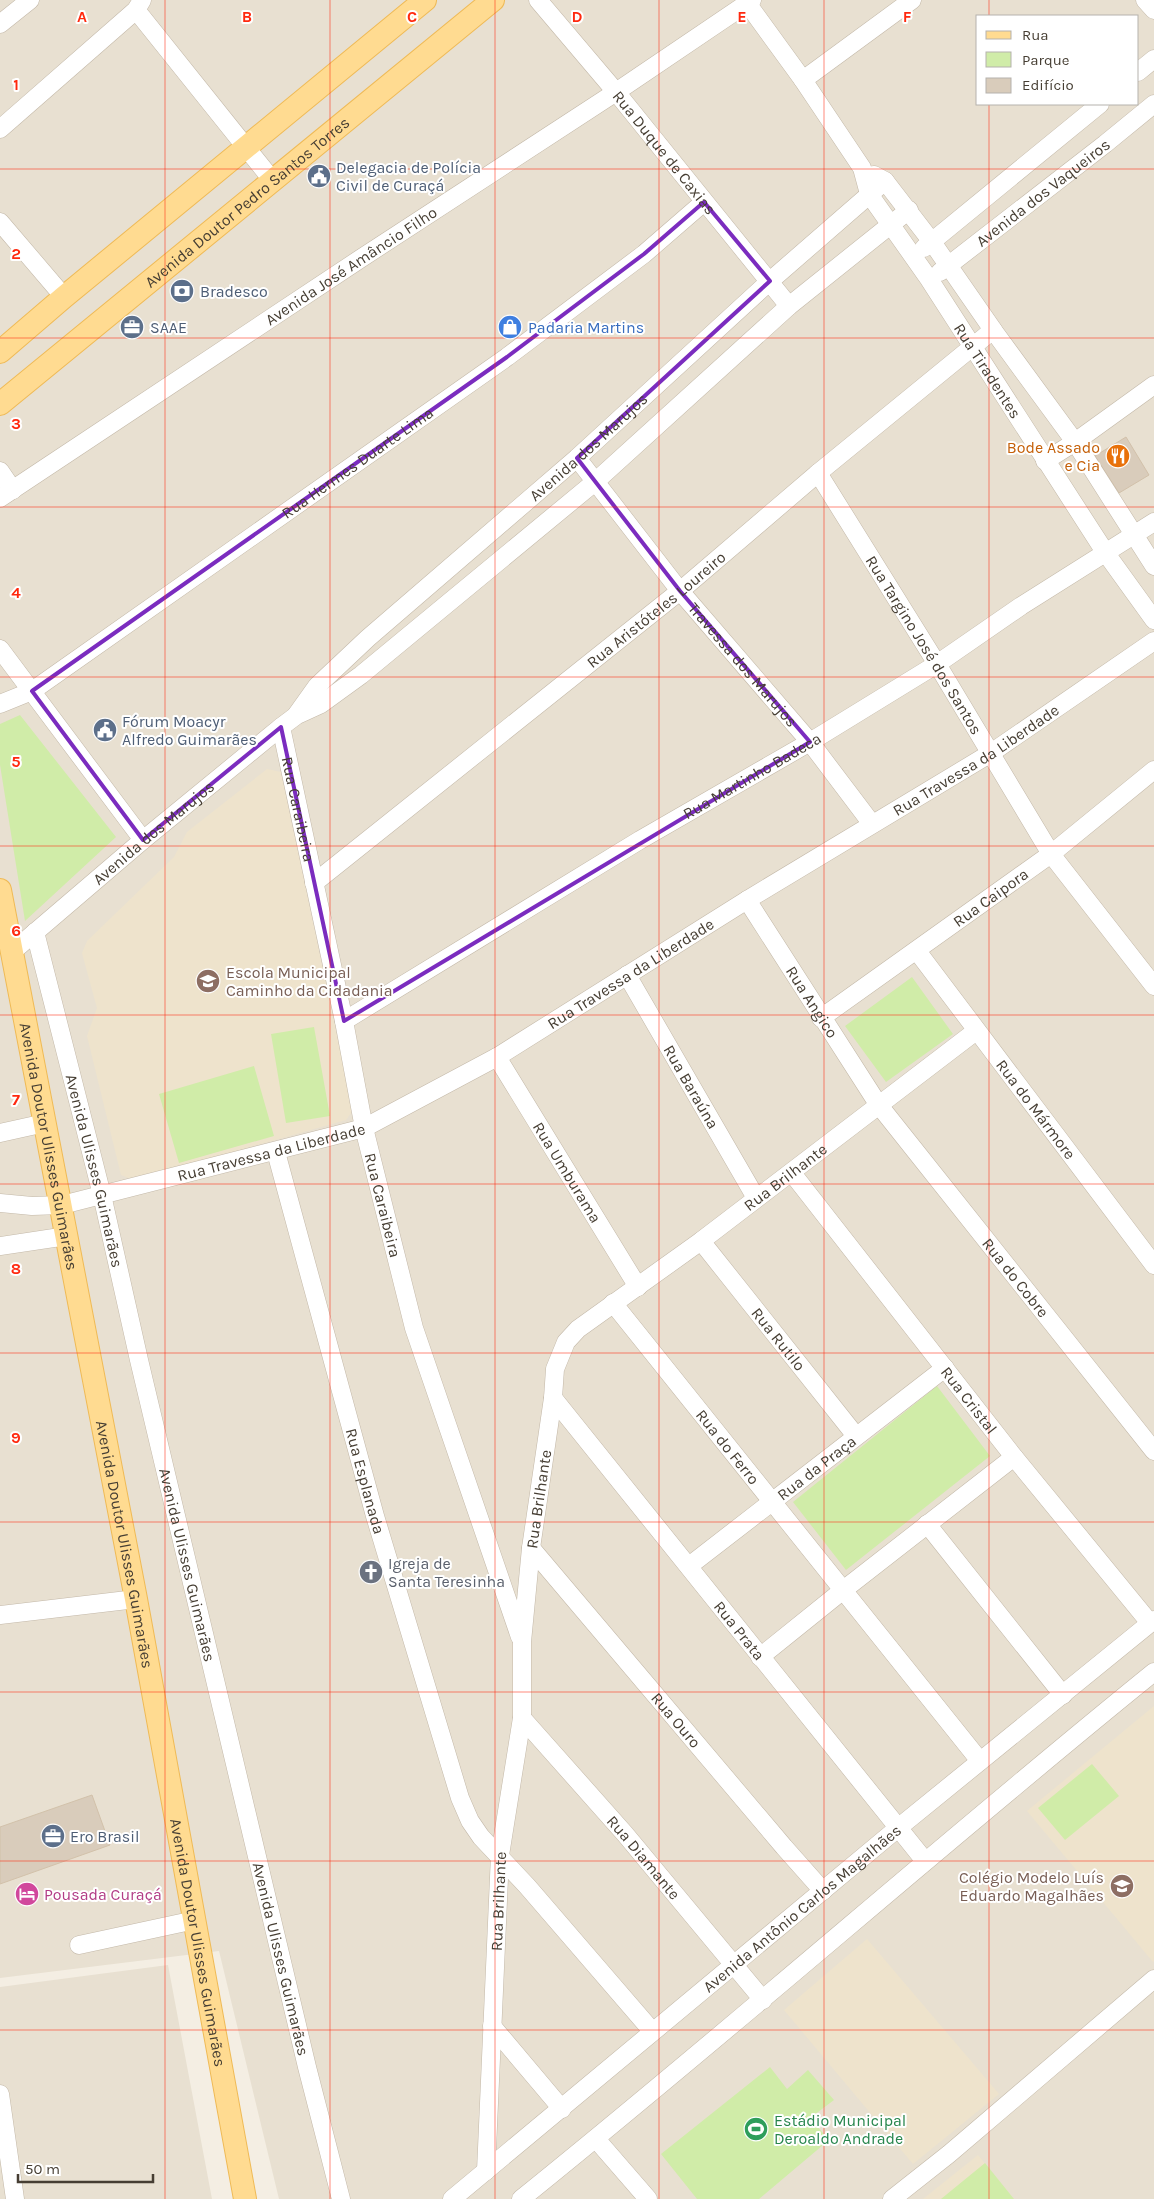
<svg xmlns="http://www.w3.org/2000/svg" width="1154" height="2199" font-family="Karla,sans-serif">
  <rect width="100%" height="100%" fill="#f4eee3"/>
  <path fill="#e8e0d1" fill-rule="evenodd" d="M0,0H1154V2199H279L219,1951L0,1978ZM978,16H1138V104H978Z
    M168,1965L212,2199H0V1987Z"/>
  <path fill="#eee3cc" d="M267,769L281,772L353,1110L346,1120L133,1180L121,1175L87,1036L97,1008L82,953L87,941L174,857L187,832Z
    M1154,1706V1961L1153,1962L1027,1811Z
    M867,1939L999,2094L913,2164L784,2010Z
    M978,2155L1014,2199H923Z"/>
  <path fill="#d0eca8" d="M20,715L116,837L25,921L0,765V724Z
    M912,977L953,1034L886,1082L845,1026Z
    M314,1027L330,1116L286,1123L271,1034Z
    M254,1066L274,1136L179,1163L159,1094Z
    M937,1386L990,1456L846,1570L793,1502Z
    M1092,1764L1119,1796L1065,1840L1038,1808Z
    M770,2067L787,2089L808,2070L834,2100L810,2118L829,2140L759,2199H697L661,2154Z
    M985,2163L1014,2199H941Z"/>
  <path fill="#d9ccbb" stroke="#d2c1aa" d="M1126,437L1149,475L1119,493L1095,456Z
    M92,1795L110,1845L0,1884V1827Z"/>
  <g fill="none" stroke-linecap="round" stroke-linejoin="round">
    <g stroke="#c3b8a8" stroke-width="19">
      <g id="minor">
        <path id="s1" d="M538,0L616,92L789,306"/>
        <path d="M1145,0L1154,10"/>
        <path id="s2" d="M747,3L803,80L862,168L869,194L929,279L1105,552L1154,620"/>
        <path d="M136,10L273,181"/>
        <path d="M0,24L30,0"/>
        <path d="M1138,72L1154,59"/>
        <path d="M803,80L912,0"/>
        <path d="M0,129L136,10L142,0"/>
        <path d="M874,175L885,181L932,242L993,330L1075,442L1154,566"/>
        <path d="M0,222L64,297"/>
        <path d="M924,248L1100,104"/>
        <path id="s3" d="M940,272L1105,144L1154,104"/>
        <path id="s4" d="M577,458L680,591L810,742L872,824"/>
        <path d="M1045,461L1075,442L1154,385"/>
        <path d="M0,471L13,490"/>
        <path id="s5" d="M818,473L937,664L1051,854L1154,986"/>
        <path id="s6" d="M0,498L360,259L616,92L752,0"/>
        <path d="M0,649L143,840"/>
        <path id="s7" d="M0,704L32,691L507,357L644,254L704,202"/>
        <path id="s8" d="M297,714L317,686L368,638L577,458L770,281L885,181"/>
        <path id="s9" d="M281,727L344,1021L364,1128L414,1328L520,1637"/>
        <path id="s10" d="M314,883L680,591L818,473L993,330"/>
        <path id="s11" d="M747,900L878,1104L1154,1451"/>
        <path id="s12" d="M35,932L102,1195L139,1360L307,2067L341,2199"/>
        <path id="s13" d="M917,951L1154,1265"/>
        <path id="s14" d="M12,952L143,840L281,727L297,715L321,704L361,675L596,481L789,306L909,210"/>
        <path id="s15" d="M627,975L756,1198"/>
        <path id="s16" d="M821,1018L1051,854L1154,770"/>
        <path id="s17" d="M344,1021L640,840L810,742L937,664L1021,606L1154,522"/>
        <path id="s18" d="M497,1057L638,1287"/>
        <path d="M0,1133L45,1123"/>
        <path id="s19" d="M276,1152L375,1516L460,1798L470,1821L481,1837L527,1886L652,2031"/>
        <path id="s20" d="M792,1173L1014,1457L1150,1623"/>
        <path id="s21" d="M0,1203L32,1206L62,1205L364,1128L497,1057L747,900L991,753L1154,641"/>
        <path id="s22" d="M701,1241L856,1436"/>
        <path d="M0,1246L67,1236"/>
        <path id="s23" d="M613,1303L980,1761"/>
        <path id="s24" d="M553,1398L925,1861"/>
        <path d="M927,1524L1063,1695"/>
        <path id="s25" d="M531,1548L784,1847L823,1891"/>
        <path id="s26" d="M689,1566L945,1368"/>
        <path d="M0,1615L136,1599"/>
        <path d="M760,1657L842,1591L1014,1457"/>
        <path id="s27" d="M522,1718L625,1834L763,2000"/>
        <path d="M79,1945L195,1920"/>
        <path d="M492,2026L562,2109"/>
        <path d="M0,2094L15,2199"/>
        <path d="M596,2139L648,2199"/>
        <path id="s28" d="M486,2171L500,1855L522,1718V1642L531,1548L553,1398L555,1369L566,1342L578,1329L701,1241L976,1031"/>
        <path id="s29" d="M452,2199L898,1828L1154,1620"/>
        <path d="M521,2199C735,2027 940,1845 1154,1672"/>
        <path d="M892,2199L949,2154L1154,1979"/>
      </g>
    </g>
    <g stroke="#efba56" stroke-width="24">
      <g id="major">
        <path d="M0,352L64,297L425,0"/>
        <path id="s30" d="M0,404L493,0"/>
        <path id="s31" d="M0,890L136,1599L245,2199"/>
      </g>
    </g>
    <use href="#minor" stroke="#fff" stroke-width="18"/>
    <use href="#major" stroke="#ffdb91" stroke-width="22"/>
  </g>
  <path fill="none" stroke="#7b2cbf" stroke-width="4" stroke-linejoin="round" d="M704,202L770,281L577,458L680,591L810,742L344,1021L281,727L143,840L32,691L507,357L644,254Z"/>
  <path fill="none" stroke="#ff290f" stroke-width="1" stroke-opacity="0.55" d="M165,0V2199M330,0V2199M495,0V2199M659,0V2199M824,0V2199M989,0V16M989,104V2199M0,169H1154M0,338H1154M0,507H1154M0,677H1154M0,846H1154M0,1015H1154M0,1184H1154M0,1353H1154M0,1522H1154M0,1692H1154M0,1861H1154M0,2030H1154"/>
  <defs>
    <g id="civic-disc" transform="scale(1.25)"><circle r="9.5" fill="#5c6f8a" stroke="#fff"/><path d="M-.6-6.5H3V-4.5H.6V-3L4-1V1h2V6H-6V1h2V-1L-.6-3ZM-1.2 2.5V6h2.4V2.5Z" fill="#fff"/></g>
    <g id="bank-disc" transform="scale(1.25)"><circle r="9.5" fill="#5c6f8a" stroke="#fff"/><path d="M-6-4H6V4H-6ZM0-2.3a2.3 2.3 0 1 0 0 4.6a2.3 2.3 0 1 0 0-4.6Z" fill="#fff"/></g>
    <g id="office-disc" transform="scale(1.25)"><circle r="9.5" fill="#5c6f8a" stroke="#fff"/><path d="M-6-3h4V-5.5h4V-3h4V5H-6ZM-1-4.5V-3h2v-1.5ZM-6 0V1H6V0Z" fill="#fff"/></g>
    <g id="shop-disc" transform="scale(1.25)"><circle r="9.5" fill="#3f7fe0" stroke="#fff"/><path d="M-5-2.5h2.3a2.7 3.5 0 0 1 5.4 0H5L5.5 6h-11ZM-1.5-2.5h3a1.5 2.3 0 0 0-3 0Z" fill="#fff"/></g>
    <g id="restaurant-disc" transform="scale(1.25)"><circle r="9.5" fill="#e8710a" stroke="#fff"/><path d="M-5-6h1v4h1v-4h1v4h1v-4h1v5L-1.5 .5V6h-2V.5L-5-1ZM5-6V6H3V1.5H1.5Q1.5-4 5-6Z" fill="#fff"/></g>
    <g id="school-disc" transform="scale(1.25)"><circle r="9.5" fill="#8d6e63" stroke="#fff"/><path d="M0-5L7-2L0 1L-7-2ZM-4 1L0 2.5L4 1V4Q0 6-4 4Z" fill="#fff"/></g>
    <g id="church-disc" transform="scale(1.25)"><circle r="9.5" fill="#6b7280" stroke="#fff"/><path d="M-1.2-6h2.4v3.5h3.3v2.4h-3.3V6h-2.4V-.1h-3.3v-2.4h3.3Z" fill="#fff"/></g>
    <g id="hotel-disc" transform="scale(1.25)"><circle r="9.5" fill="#d1479c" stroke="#fff"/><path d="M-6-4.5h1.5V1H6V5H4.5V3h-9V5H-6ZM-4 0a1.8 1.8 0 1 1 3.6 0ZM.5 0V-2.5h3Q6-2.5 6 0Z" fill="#fff"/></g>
    <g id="stadium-disc" transform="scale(1.25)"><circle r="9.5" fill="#2e9e5b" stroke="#fff"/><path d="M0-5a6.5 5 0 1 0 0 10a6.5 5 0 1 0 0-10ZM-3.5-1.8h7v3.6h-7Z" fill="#fff"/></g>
  </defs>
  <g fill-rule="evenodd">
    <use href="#civic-disc" x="319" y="176"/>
    <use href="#bank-disc" x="182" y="291"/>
    <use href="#office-disc" x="132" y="327"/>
    <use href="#shop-disc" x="510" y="327"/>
    <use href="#restaurant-disc" x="1118" y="456"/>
    <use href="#civic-disc" x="105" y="730"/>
    <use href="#school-disc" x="208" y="981"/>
    <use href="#church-disc" x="371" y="1572"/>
    <use href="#office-disc" x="53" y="1836"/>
    <use href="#school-disc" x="1122" y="1886"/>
    <use href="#hotel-disc" x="27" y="1894"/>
    <use href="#stadium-disc" x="756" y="2129"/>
  </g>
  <g text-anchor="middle" stroke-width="4" stroke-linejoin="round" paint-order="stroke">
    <g font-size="16" fill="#463e33" stroke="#fff">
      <text dy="6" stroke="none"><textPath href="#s1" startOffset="198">Rua Duque de Caxias</textPath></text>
      <text dy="6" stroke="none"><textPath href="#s3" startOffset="130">Avenida dos Vaqueiros</textPath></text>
      <text dy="6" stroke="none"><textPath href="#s30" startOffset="319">Avenida Doutor Pedro Santos Torres</textPath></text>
      <text dy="6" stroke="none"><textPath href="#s6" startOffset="421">Avenida José Amâncio Filho</textPath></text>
      <text dy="6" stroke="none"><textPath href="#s2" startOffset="441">Rua Tiradentes</textPath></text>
      <text dy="6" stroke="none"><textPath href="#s8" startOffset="396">Avenida dos Marujos</textPath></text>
      <text dy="6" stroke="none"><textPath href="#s7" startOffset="432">Rua Hermes Duarte Lima</textPath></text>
      <text dy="6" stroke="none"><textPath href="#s10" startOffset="438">Rua Aristóteles Loureiro</textPath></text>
      <text dy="6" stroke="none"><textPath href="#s5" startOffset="202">Rua Targino José dos Santos</textPath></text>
      <text dy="6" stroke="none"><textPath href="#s4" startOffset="265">Travessa dos Marujos</textPath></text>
      <text dy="6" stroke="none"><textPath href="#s21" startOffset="1088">Rua Travessa da Liberdade</textPath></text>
      <text dy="6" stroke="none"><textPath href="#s17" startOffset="476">Rua Martinho Badeca</textPath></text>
      <text dy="6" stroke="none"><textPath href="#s9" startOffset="84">Rua Caraibeira</textPath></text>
      <text dy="6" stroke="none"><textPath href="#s14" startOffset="185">Avenida dos Marujos</textPath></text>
      <text dy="6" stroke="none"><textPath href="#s16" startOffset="208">Rua Caipora</textPath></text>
      <text dy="6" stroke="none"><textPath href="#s21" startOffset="682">Rua Travessa da Liberdade</textPath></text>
      <text dy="6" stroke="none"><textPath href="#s11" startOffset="121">Rua Angico</textPath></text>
      <text dy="6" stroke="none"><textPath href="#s15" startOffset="129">Rua Baraúna</textPath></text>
      <text dy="6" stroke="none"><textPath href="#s13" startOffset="198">Rua do Mármore</textPath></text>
      <text dy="6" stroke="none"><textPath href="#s31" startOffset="261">Avenida Doutor Ulisses Guimarães</textPath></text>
      <text dy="6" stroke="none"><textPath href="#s21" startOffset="278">Rua Travessa da Liberdade</textPath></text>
      <text dy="6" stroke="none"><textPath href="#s12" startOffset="246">Avenida Ulisses Guimarães</textPath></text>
      <text dy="6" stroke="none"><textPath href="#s18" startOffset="135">Rua Umburama</textPath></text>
      <text dy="6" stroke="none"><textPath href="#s28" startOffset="1110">Rua Brilhante</textPath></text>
      <text dy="6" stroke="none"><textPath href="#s9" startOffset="489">Rua Caraibeira</textPath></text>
      <text dy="6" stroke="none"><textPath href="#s11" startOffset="464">Rua do Cobre</textPath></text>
      <text dy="6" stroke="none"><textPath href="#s22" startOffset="125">Rua Rutilo</textPath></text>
      <text dy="6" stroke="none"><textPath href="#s20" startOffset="288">Rua Cristal</textPath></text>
      <text dy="6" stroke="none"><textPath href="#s23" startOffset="184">Rua do Ferro</textPath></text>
      <text dy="6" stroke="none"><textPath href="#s26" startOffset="161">Rua da Praça</textPath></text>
      <text dy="6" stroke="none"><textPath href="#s19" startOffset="341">Rua Esplanada</textPath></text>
      <text dy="6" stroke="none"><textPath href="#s28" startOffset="675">Rua Brilhante</textPath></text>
      <text dy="6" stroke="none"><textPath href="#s31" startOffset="666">Avenida Doutor Ulisses Guimarães</textPath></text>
      <text dy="6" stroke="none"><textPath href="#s12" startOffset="651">Avenida Ulisses Guimarães</textPath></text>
      <text dy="6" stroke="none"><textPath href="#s24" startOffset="298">Rua Prata</textPath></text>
      <text dy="6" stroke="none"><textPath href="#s25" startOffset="225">Rua Ouro</textPath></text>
      <text dy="6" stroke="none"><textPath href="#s27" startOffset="185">Rua Diamante</textPath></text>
      <text dy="6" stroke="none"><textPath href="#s28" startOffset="270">Rua Brilhante</textPath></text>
      <text dy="6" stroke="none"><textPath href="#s29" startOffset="455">Avenida Antônio Carlos Magalhães</textPath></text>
      <text dy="6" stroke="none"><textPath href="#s31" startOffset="1071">Avenida Doutor Ulisses Guimarães</textPath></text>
      <text dy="6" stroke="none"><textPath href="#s12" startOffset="1056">Avenida Ulisses Guimarães</textPath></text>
    </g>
    <g font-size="16" fill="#4e5e75" stroke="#fff" text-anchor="start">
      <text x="336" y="173">Delegacia de Polícia<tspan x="336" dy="18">Civil de Curaçá</tspan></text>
      <text x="200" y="297">Bradesco</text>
      <text x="150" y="333">SAAE</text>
      <text x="122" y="727">Fórum Moacyr<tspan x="122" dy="18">Alfredo Guimarães</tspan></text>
      <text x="70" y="1842">Ero Brasil</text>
    </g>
    <g font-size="16" fill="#366cbe" stroke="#fff" text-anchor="start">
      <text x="528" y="333">Padaria Martins</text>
    </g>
    <g font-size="16" fill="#c56008" stroke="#fff" text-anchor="end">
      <text x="1100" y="453">Bode Assado<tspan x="1100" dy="18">e Cia</tspan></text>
    </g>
    <g font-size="16" fill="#785e54" stroke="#fff" text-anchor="start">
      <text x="226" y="978">Escola Municipal<tspan x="226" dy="18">Caminho da Cidadania</tspan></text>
      <text x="1104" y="1883" text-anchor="end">Colégio Modelo Luís<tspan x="1104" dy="18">Eduardo Magalhães</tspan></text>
    </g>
    <g font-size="16" fill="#5b616d" stroke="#fff" text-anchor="start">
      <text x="388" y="1569">Igreja de<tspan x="388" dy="18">Santa Teresinha</tspan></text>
    </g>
    <g font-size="16" fill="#b23c85" stroke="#fff" text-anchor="start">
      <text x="44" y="1900">Pousada Curaçá</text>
    </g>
    <g font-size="16" fill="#27864d" stroke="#fff" text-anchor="start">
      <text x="774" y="2126">Estádio Municipal<tspan x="774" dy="18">Deroaldo Andrade</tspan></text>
    </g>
  </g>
  <g font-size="16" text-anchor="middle" font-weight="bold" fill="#ff290f" stroke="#fff" stroke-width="4" stroke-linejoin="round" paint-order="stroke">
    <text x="82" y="22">A</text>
    <text x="247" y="22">B</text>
    <text x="412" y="22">C</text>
    <text x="577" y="22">D</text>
    <text x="742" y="22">E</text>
    <text x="907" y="22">F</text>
    <text x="16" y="90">1</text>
    <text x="16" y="259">2</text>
    <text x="16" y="429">3</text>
    <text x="16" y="598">4</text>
    <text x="16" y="767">5</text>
    <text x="16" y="936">6</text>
    <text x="16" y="1105">7</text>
    <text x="16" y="1274">8</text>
    <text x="16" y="1443">9</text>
  </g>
  <rect x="976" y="15" width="162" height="90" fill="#ffffff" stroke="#b5b2ad"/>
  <rect x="986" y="31" width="25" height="8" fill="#ffdb91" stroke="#b5b2ad"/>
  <text x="1022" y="40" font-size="15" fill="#463e33">Rua</text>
  <rect x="986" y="52" width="25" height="15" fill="#d0eca8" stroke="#b5b2ad"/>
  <text x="1022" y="65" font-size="15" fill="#463e33">Parque</text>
  <rect x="986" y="78" width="25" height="15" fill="#d9ccbb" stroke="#b5b2ad"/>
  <text x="1022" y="90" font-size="15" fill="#463e33">Edifício</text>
  <path d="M18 2174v8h135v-8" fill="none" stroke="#463e33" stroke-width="2.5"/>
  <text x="25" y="2174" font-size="15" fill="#463e33" stroke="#ffffff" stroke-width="4" paint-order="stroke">50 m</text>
</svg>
